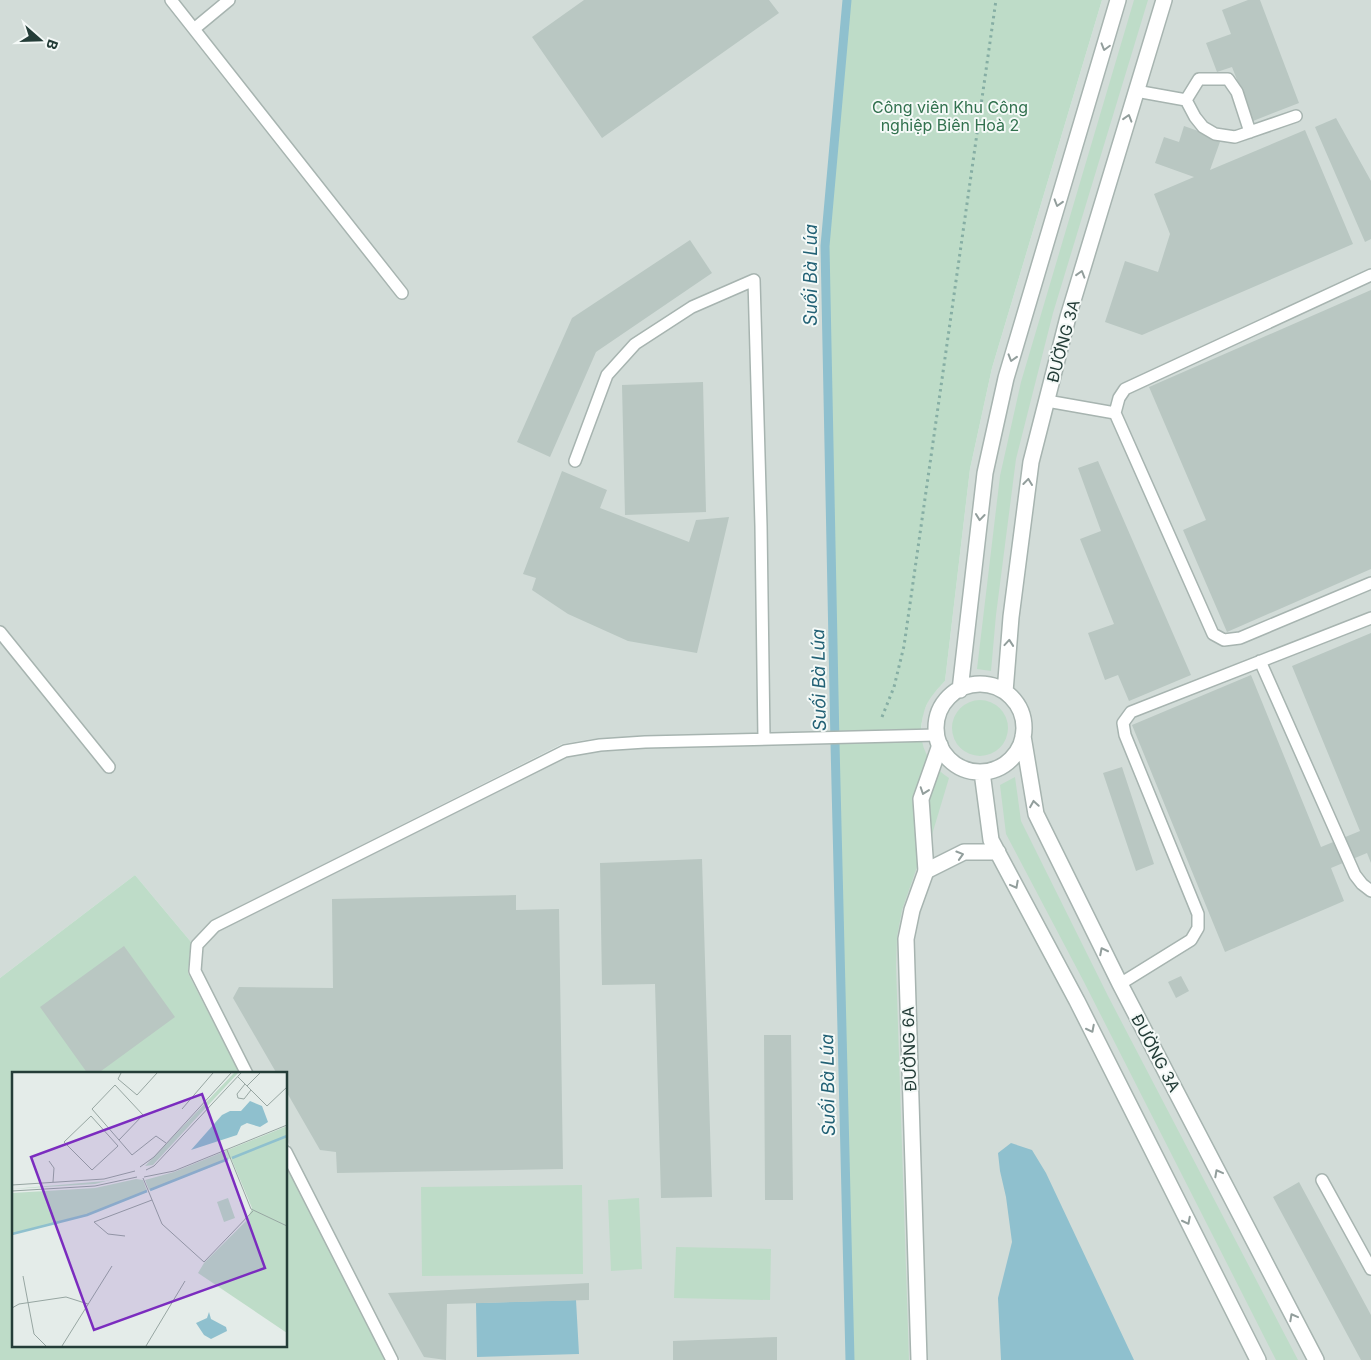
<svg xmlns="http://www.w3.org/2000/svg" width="1371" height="1360" font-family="Inter,sans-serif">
  <rect width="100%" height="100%" fill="#e4ece9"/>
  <path fill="#d2dcd8" d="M0,0H847L825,246L835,731L921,729L923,713L930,697L945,681L970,469L992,368L1102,0H1371V1360H400L389,1341L286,1138V1074H253L201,970L203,947L220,929L567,757L603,751L662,747L801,745L835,743V731L643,736L592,739L562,744L212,920L191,942L135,875L0,978Z"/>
  <path fill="#bedcc8" d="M847,0H1102L992,368L970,469L945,681C929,698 924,704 921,729L835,731L825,246Z
    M1134,0H1148L1053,313L1016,459L996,615L991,671L977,669L1000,476L1021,382Z
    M952 728a28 28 0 1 1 56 0a28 28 0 1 1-56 0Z
    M922,741C925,757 935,769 949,778L931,838L917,867L902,910L897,937L896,965L909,1360H850L835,743Z
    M1015,777L1021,821L1108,996L1298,1360H1276L1084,982L1006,834L1000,785Z
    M135,875L191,942L188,973L240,1074H14V1346H286V1165L386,1360H0V978Z
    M582,1185L583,1274L422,1276L421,1187Z
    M639,1198L642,1269L611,1271L608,1200Z
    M676,1247L771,1249L770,1300L674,1298Z"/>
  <path fill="#8fc0ce" d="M1011,1143L1032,1150L1046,1173L1134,1360H1001L998,1298L1012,1242L1006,1197L1000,1171L998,1153Z
    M576,1300L579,1354L477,1357L476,1303Z"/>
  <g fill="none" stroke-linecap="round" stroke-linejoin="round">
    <path stroke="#8fc0ce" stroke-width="9" d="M847,0L825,246L835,743L850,1360"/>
  </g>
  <path fill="#b9c7c2" d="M584,0H769L779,13L602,138L532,37Z
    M1248,0H1260L1299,103L1253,121L1232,67L1217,72L1206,43L1231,34L1222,10Z
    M1336,118L1371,181V239L1365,242L1315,127Z
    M1184,126L1221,139L1210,170L1305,130L1353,244L1142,335L1105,322L1125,261L1158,272L1170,234L1154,194L1194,177L1155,163L1164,137L1179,142Z
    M690,240L712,273L596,352L550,457L517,442L572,318Z
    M1371,290V569L1227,632L1183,530L1206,520L1149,387Z
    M703,382L706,512L625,515L622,385Z
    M1098,461L1191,675L1129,701L1118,675L1105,680L1088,633L1114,624L1080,539L1101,531L1078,468Z
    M562,471L607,490L600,508L689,542L696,520L729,517L697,653L628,641L568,614L532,590L536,578L523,574Z
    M1371,633V863L1367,853L1331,868L1344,901L1225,952L1132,725L1251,675L1321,847L1360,831L1292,666Z
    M1122,767L1154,864L1136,871L1103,773Z
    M702,859L712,1197L661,1198L655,984L602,985L600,863Z
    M516,895V910L559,909L563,1169L337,1173L336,1152L320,1150L286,1091V1074H277L233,998L239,987L333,988L332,899Z
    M124,946L175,1017L97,1074H88L40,1007Z
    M1181,976L1189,991L1176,998L1168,982Z
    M764,1035H791L793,1200H765Z
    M1299,1182L1371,1315V1360H1361L1273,1197Z
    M589,1283V1300L447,1304L446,1360L424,1357L388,1293Z
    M777,1337V1360H673V1341Z"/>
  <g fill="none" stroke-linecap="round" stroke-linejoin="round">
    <g stroke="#a7b4b0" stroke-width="14">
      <path id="service" d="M171,0L402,293
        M194,29L229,0
        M1136,91L1186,100
        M1186,100L1195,117L1203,127L1215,134L1235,137L1296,116
        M1186,100L1199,79H1228L1237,92L1250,132
        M1371,275L1125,389L1119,398L1115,413L1213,634L1224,640L1240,638L1371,583
        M1047,401L1115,413
        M575,461L607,375L635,344L692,307L754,280L761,526L764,739
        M0,632L109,767
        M1260,661L1355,875L1362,884L1371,891
        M1120,984L1191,940L1198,928V914L1125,735L1123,723L1131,712L1371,618
        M247,1074L195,971L197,945L215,926L565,751L600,745L645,742L937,735
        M286,1152L392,1360
        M1322,1180L1371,1269"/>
    </g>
    <g stroke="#a7b4b0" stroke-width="18">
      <path id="minor" d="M919,1360L906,939L912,910L926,871L921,799L940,745"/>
    </g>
    <g stroke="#a7b4b0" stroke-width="18">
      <path id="tertiary" d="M936 728a44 44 0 1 1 88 0a44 44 0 1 1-88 0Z
        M960,690L985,473L1006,378L1118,0
        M1005,692L1011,617L1031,462L1068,317L1164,0
        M1023,736L1036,814L1120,984L1316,1360
        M982,772L991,840L1077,1001L1258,1360
        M926,871L964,852H998"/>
    </g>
    <path stroke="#86aea4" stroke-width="3" stroke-dasharray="2.5 4" stroke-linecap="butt" d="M882,717L894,687L904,646L996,0"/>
    <use href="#service" stroke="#fff" stroke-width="11"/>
    <use href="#minor" stroke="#fff" stroke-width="15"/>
    <use href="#tertiary" stroke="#fff" stroke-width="15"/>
  </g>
  <defs><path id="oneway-chevron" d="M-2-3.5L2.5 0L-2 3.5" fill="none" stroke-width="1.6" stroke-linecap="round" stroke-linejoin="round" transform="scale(1.25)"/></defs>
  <g stroke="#929e9c">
    <use href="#oneway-chevron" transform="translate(1105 47) rotate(106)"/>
    <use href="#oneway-chevron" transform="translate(1128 118) rotate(-73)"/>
    <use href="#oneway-chevron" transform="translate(1058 203) rotate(107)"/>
    <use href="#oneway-chevron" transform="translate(1081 274) rotate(-73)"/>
    <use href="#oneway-chevron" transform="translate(1012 358) rotate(107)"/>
    <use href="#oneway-chevron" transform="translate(1028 482) rotate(-83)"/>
    <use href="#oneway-chevron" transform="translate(980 517) rotate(96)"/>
    <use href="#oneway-chevron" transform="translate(1009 643) rotate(-85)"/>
    <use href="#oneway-chevron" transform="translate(924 791) rotate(109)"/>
    <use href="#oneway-chevron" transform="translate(1034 804) rotate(-99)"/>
    <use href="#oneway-chevron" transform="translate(960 855) rotate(-17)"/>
    <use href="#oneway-chevron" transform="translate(1015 885) rotate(62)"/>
    <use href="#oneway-chevron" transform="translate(1103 951) rotate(-117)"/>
    <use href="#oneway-chevron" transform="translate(1091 1029) rotate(63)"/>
    <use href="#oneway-chevron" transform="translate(1218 1173) rotate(-118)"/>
    <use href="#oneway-chevron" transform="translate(1187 1221) rotate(63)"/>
    <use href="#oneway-chevron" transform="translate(1293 1317) rotate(-118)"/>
  </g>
  <g text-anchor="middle" stroke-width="4" stroke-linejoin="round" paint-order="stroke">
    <g font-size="16" fill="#31714e" stroke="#f4f9f7">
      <text x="950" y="113">Công viên Khu Công<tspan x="950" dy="18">nghiệp Biên Hoà 2</tspan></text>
    </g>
    <g font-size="16" fill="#243d38" stroke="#f4f9f7">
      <text transform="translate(1063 341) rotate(-75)" y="6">ĐƯỜNG 3A</text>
      <text transform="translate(909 1049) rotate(-92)" y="6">ĐƯỜNG 6A</text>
      <text transform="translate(1156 1053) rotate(62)" y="6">ĐƯỜNG 3A</text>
    </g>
    <g font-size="18" font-style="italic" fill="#226175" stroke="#f4f9f7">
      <text transform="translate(811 275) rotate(-90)" y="6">Suối Bà Lúa</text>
      <text transform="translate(819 680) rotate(-91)" y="6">Suối Bà Lúa</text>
      <text transform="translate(828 1085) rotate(-91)" y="6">Suối Bà Lúa</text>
    </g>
  </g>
  <g transform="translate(12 1072)">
    <rect width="275" height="275" fill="#e4ece9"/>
    <path d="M222,1H226L141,93L133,94ZM275,54V261L186,201L192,191L235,148L240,136L219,86L137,118L133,108L162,100ZM121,102L83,112L0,117L93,109ZM124,107L131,108L135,119L75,143L0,162V121L83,116ZM216,126L223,146L212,150L205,130Z" fill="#bedcc8"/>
    <path d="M238,29L250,34L256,50L248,55L235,51L229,54L225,63L179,78L210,43L218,39H229ZM197,240L199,247L214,255L215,259L199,267L192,263L184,251L195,246Z" fill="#8fc0ce"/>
    <path fill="none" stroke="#8fc0ce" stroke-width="2.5" d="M220,86L275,64M138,118L216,87M0,162L75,143L135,119"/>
    <path fill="none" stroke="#97a6a2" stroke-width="1" d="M109,1L106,7L125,23L145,1M226,5L255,34L275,15M233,12L225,22L226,26L232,27L239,18M235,14L248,1M170,37L201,1M79,44L106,74L80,98L52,70ZM107,68L131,43L103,13L80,37L120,83L144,64L154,71M215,78L239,137L275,154M37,89L42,96L41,110M128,95L142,85L219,1M134,98L142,94L229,1M132,105L162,99L275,53M131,106L150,152L192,190L241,139M0,113L92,107L123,99M0,119L83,114L125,105M113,164L96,162L82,150L140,128M11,204L22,262L34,274M0,236L7,232L54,225L76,232M50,274L100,194M134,274L173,209"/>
    <path fill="#7b2cbf" fill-opacity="0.15" stroke="#7b2cbf" stroke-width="2.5" d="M190,22L253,196L82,258L19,85Z"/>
    <rect width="275" height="275" fill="none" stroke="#243d38" stroke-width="2.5"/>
  </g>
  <g transform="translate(40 40) rotate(110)" stroke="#f4f9f7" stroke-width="4" paint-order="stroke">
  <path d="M0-4L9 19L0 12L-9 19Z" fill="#243d38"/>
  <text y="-8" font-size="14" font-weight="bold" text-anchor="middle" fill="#243d38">B</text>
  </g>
</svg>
